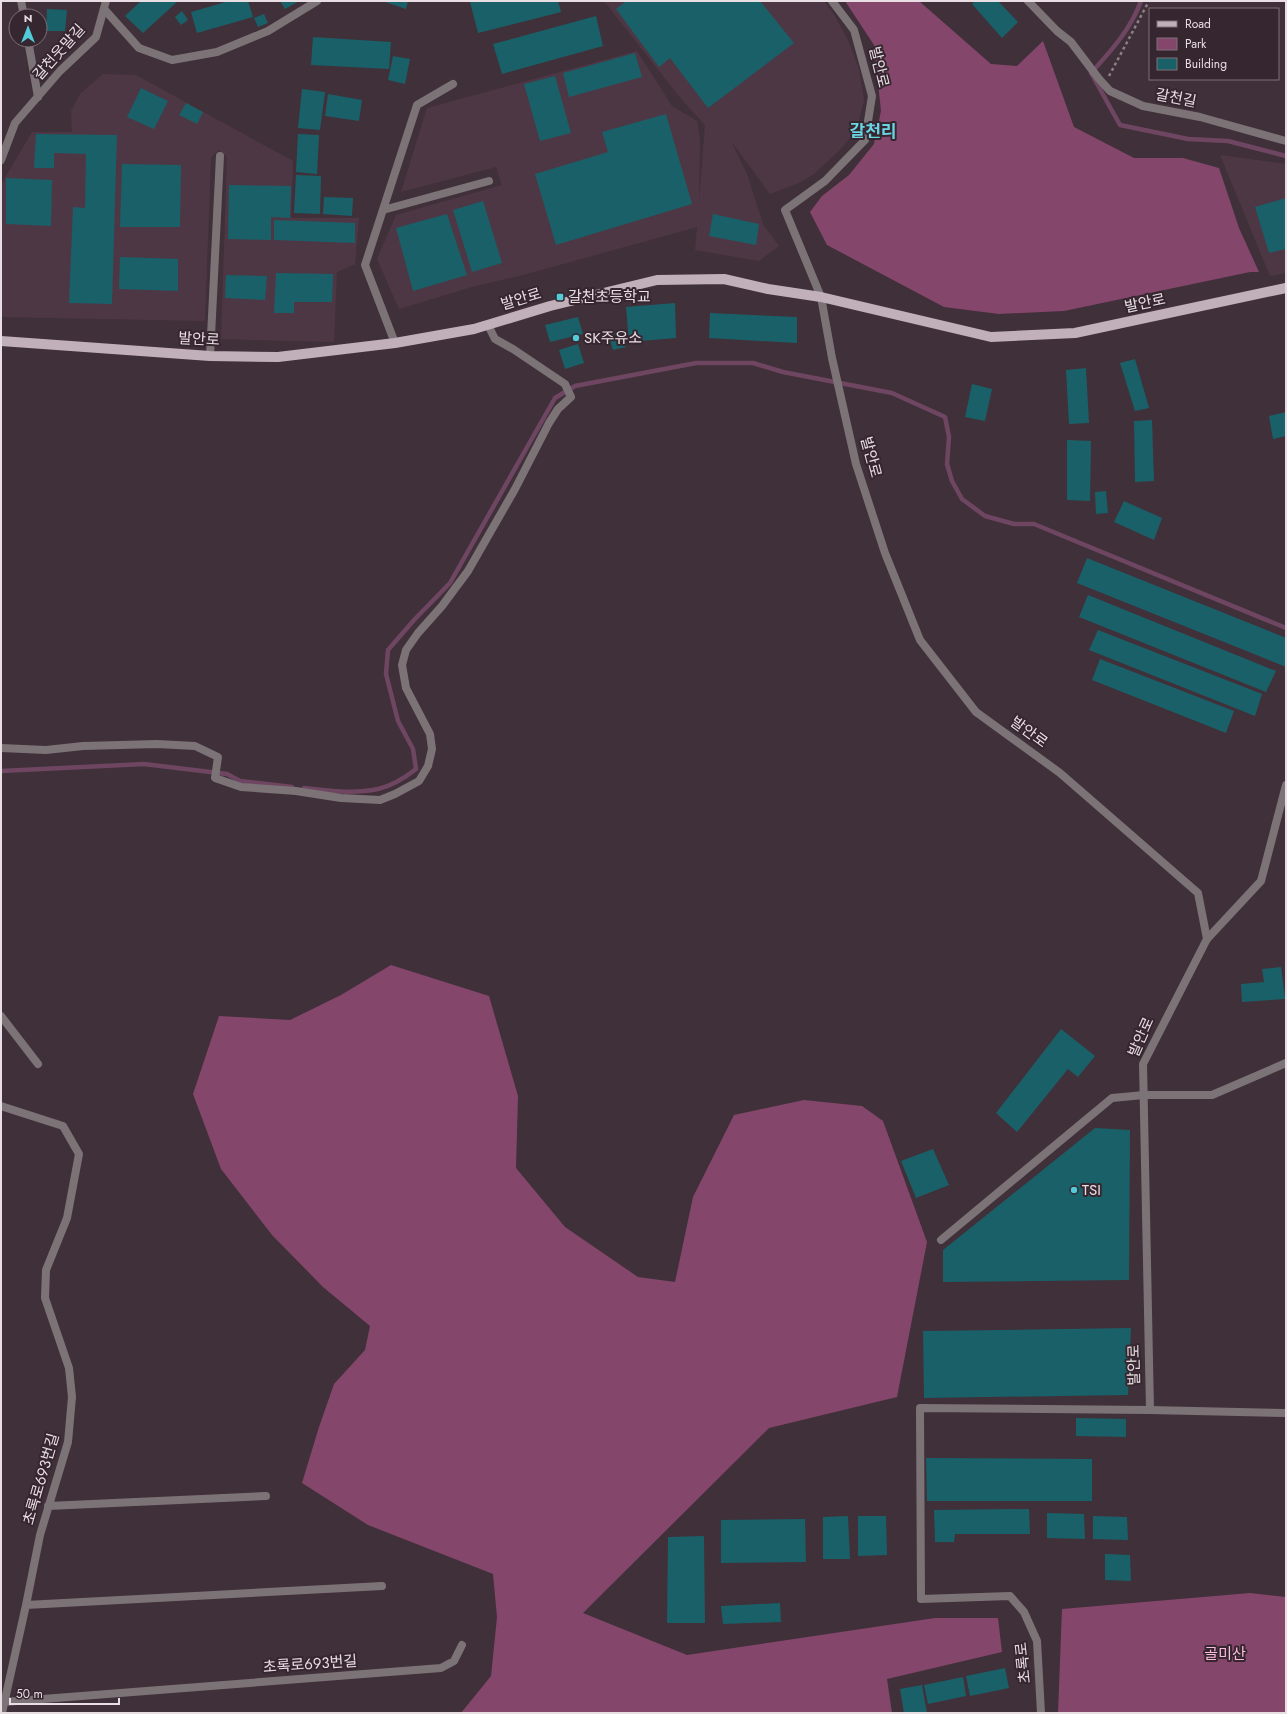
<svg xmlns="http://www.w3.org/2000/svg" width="1287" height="1714" font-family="Jost,'Noto Sans KR',sans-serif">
  <rect width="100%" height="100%" fill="#403039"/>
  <path fill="#4e3744" d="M604,1H824L833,13L848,40L859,69L864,100L857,129L844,146L814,174L799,183L770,194L731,141L747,174L763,224L779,246L759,261L695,250L697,227L527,274L475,286L399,309L377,259L396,215L502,185L496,167L401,192L427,108L637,51L672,106L697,121L700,139L699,203L705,125L682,100Z
    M103,74L136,75L293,161L291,218H359L355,264L337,272L334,342L221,339L227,157L219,150L211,157L205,321L1,317V189L3,181L32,132H72L71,111L80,94Z
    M1220,155L1286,164V273L1270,276Z"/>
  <path fill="#85466c" d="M845,1H919L991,64L1017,66L1043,41L1074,127L1134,158H1183L1219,168L1239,228L1259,272H1250L1064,311L999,314L944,307L827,245L810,212L822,196L849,175L874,144L881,111L874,45Z
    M391,965L489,996L518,1096L516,1168L565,1227L638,1277L675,1282L693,1197L734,1115L804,1100L862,1106L883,1121L927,1242L897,1397L769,1428L583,1613L687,1655L935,1618H998L1002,1652L887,1679L892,1713H461L491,1676L497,1617L493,1574L368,1525L302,1483L319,1427L334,1384L365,1350L370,1326L323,1287L272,1235L221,1169L193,1094L219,1016L290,1020L341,995Z
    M1250,1593L1286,1597V1713H1058L1062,1609Z"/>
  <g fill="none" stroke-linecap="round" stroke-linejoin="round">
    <path stroke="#6e4661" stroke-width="4.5" d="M1141,1C1131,29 1111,51 1091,73L1120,125L1188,139L1228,141L1286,156
      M1,771L144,764L227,774L240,781L292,787
      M304,788C328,791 354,794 378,789C391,786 406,777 416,769L413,749L398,721L386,674L388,650L414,620L450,583L555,398L575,386L696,363H753L783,372L892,393L945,417L949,437L947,464L952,481L962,499L985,516L1014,524H1034L1286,628"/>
  </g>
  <path fill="#1a6069" d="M141,1H178L143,33L125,16Z
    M229,1H248L253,17L197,33L191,12Z
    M280,1H299L285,9Z
    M382,1H408L406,9Z
    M473,1H558L561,12L478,33L470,2Z
    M624,1H760L794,43L708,108L670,58L659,67L616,9L625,2Z
    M975,1H998L1018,22L1002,38L972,4Z
    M47,9L67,10L65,31H46Z
    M182,11L188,20L181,25L175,17Z
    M264,14L268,23L258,27L254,18Z
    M596,16L603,46L502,74L493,44Z
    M313,37L391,42L389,69L311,65Z
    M635,53L642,77L569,97L563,73Z
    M393,56L410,59L405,84L388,80Z
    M555,76L571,133L540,141L524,84Z
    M141,88L168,101L154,129L127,117Z
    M302,89L325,92L320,130L298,128Z
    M328,94L362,100L359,121L325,116Z
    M186,103L203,112L197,124L179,115Z
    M666,114L692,204L556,245L535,174L608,152L602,132Z
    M36,134L117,135L112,304L69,303L73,207L85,208L86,154L54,153V168H34Z
    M298,134L319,135L317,174L296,172Z
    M122,164L181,165L180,227H120Z
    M296,175L321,176L320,214L294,213Z
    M6,178L52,180L51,226L6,224Z
    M229,185L291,186L290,218L271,217V240L228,239Z
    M324,197L353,198L352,216L323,214Z
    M1286,198V249L1269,253L1255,207Z
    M483,201L502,263L472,272L453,210Z
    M447,214L467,275L413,291L396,228Z
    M713,214L759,224L756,245L709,236Z
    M274,220L355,223V243L274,240Z
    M120,257L178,259V291L119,289Z
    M276,273L333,274L332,302H294V313H274Z
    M226,275L267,276L265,300L225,298Z
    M675,303L676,338L629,342L626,307Z
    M710,313L797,317V343L709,338Z
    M578,317L583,334L550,342L545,325Z
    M621,331L626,347L613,350L608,334Z
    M578,344L584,363L565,369L559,350Z
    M1135,359L1149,408L1135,411L1120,363Z
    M1086,368L1089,423L1069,424L1066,370Z
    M972,384L992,389L985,421L965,417Z
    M1286,412V436L1273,439L1269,416Z
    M1152,420L1154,481L1135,482L1134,421Z
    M1067,440L1091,441L1090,501L1067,500Z
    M1106,491L1108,513L1096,514L1095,492Z
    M1124,501L1162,518L1154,540L1114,522Z
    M1087,558L1286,638V667L1077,583Z
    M1088,595L1276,671L1266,692L1079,617Z
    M1098,630L1262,694L1255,716L1089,650Z
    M1100,659L1234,711L1226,733L1092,680Z
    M1281,967L1285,999L1242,1002L1241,984L1264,982L1262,969Z
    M1061,1029L1095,1056L1078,1077L1068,1069L1017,1132L996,1113Z
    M1095,1128L1130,1130L1129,1280L943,1282V1250Z
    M933,1149L949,1185L916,1198L901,1161Z
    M1131,1328L1128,1395L924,1398L923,1331Z
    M1076,1418L1126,1419V1437L1076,1436Z
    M926,1458L1092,1459V1501H927Z
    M1029,1509L1030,1534H955L954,1542H935L934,1510Z
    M1047,1513L1084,1514L1085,1539L1047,1538Z
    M848,1516L850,1559H823V1517Z
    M858,1516H886L887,1555L858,1556Z
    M1093,1516L1127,1517L1128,1540L1093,1539Z
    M805,1519L806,1562L721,1563V1520Z
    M704,1536L705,1623H667L668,1537Z
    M1105,1554L1130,1555L1131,1581L1105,1580Z
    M780,1603L781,1622L723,1624L721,1606Z
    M1005,1668L1009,1688L970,1696L966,1676Z
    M963,1677L966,1696L928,1704L924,1685Z
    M922,1685L927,1713H904L900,1689Z"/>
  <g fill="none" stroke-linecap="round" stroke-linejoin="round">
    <path stroke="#8c7f86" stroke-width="2.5" stroke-dasharray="3 3" stroke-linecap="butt" d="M1109,76L1149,1"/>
    <path stroke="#7c7377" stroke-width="8" d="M21,1L24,16
      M104,9L139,48L172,60L217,52L268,31L317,1
      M28,40L38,97
      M383,210L489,181
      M821,297L785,210L825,181L865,140L872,96L854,30L832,1
      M395,343L365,265L417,105L453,84
      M210,356L220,156
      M1,748L46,750L83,746L157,744L195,746L218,757L215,778L241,787L296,791L341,798L380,800L395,794L419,781L428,766L432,749L430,734L406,688L402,665L406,650L418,633L442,606L468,571L515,489L549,423L558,409L571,397L565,384L513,349L495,339L488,325
      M1207,939L1261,881L1286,785
      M1,1016L38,1064
      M1,1106L63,1126L79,1154L67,1218L46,1270L45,1298L69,1368L72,1397L68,1442L40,1535L26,1605L2,1713
      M941,1240L1112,1098L1144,1095H1212L1286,1063
      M1150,1410L1286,1413
      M48,1506L266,1496
      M26,1605L382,1586
      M4,1702L441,1668L454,1661L462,1645"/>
    <path stroke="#7c7377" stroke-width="8" d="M1028,1L1057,31L1071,42L1099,79L1110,91L1143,106L1200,117L1286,141
      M1,160L15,123L60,71L96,37L106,1
      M821,297L832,358L856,464L885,553L920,640L976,712L1060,773L1198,893L1207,939L1143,1064L1150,1410L920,1408L921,1599L1010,1596L1024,1612L1037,1641L1041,1713"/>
    <path stroke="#c1b0b9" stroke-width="10" d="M1,341L210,356L278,357L395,343L474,329L550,306L657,280L724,279L768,289L821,297L991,337L1075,333L1286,288"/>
  </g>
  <g fill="#52cbd9" stroke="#36262f" stroke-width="1.5">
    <rect x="556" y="293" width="8" height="8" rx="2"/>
    <circle cx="576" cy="338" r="4"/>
    <circle cx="1074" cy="1190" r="4"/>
  </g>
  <g text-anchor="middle" stroke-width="4" stroke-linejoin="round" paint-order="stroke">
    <g font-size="15" fill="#e8dee3" stroke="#36262f">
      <text transform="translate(59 52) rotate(-48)" y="5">갈천웃말길</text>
      <text transform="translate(879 67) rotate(76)" y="5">발안로</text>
      <text transform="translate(1176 98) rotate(11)" y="5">갈천길</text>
      <text transform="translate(521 299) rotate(-17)" y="5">발안로</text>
      <text transform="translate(1145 303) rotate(-12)" y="5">발안로</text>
      <text transform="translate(199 339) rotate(3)" y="5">발안로</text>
      <text transform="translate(871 457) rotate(75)" y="5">발안로</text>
      <text transform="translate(1029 732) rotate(36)" y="5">발안로</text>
      <text transform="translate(1141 1037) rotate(-66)" y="5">발안로</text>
      <text transform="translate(1134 1365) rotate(-91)" y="5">발안로</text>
      <text transform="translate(41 1479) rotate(-74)" y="5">초록로693번길</text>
      <text transform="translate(1023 1663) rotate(-96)" y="5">초록로</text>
      <text transform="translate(310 1664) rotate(-4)" y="5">초록로693번길</text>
    </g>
    <g font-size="15" fill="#e8dee3" stroke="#36262f" text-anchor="start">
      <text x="568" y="302">갈천초등학교</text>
      <text x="584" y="343">SK주유소</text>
      <text x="1082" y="1195">TSI</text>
    </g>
    <g font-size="15" fill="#fbbbdf" stroke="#36262f">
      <text x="1225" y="1659">골미산</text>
    </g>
    <g font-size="17" font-weight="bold" fill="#69d4e2" stroke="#36262f">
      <text x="873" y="137">갈천리</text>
    </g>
  </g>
  <rect width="1287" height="1714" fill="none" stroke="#e8dee3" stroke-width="4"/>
  <rect x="1149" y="8" width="130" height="72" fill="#36262f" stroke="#7d7077"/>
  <rect x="1157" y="21" width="20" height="6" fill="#c1b0b9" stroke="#7d7077"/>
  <text x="1185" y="28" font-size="12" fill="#e8dee3">Road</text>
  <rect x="1157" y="38" width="20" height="12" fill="#85466c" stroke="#7d7077"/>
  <text x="1185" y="48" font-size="12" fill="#e8dee3">Park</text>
  <rect x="1157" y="58" width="20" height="12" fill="#1a6069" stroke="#7d7077"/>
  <text x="1185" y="68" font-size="12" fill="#e8dee3">Building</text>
  <g transform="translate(28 28)"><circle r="19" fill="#36262f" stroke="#7d7077"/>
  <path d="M0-3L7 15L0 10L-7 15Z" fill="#52cbd9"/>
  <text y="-6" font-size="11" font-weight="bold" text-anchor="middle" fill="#e8dee3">N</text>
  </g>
  <path d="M10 1698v6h109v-6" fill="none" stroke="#e8dee3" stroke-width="2"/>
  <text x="16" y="1698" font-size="12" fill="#e8dee3" stroke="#36262f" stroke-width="3" paint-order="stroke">50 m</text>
</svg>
